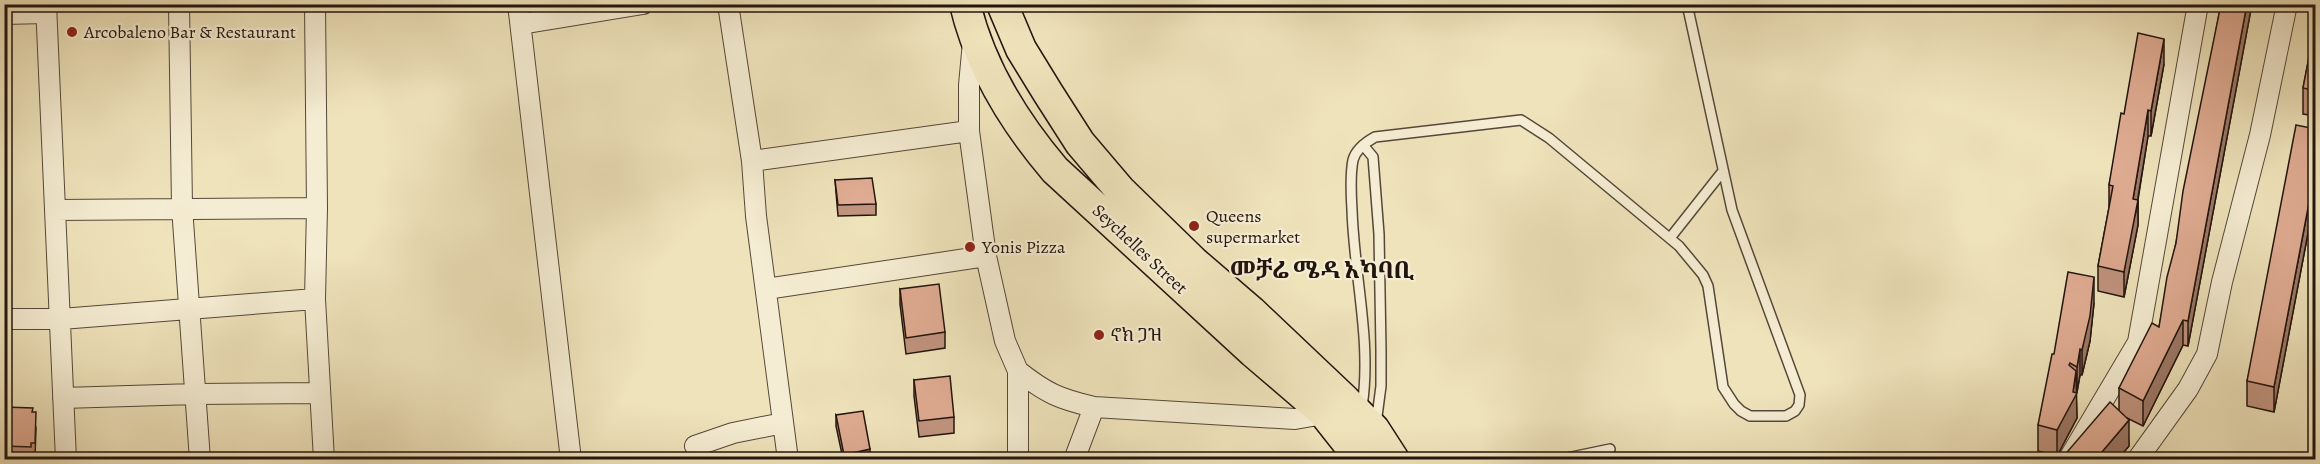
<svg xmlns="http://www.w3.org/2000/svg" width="2320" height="464" font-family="Alegreya,'Noto Serif Ethiopic',serif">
  <rect width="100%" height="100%" fill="#efe3bb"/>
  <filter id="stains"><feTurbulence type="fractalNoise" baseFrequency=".00333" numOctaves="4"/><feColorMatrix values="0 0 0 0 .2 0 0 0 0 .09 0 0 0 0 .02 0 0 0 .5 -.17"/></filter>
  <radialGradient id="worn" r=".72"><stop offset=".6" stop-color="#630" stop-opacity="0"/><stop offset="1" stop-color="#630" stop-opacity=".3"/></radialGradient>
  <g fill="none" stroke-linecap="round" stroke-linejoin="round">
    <g stroke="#554839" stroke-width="12">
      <path id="service" d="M1363,145L1373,157L1379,234L1381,350V386L1376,424
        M1670,238L1723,171
        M1362,407C1372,342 1354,276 1352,210C1351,194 1350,175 1353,160C1356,149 1366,142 1375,137L1521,120L1549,138L1679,246L1703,275L1708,286L1723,387L1734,404L1741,411L1750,416H1786L1795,411L1799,405L1800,395L1732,210L1687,4
        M1557,460L1610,449"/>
    </g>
    <g stroke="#554839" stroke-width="22">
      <path id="minor" d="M46,4L66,460
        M179,4L182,207L200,460
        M315,4L317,208L315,299L324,460
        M518,4L571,460
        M728,4L752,161L756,216L788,460
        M4,14L46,13
        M521,24L643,4
        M973,42L969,85V131L986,256L1005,341L1018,371V460
        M752,161L969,131
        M55,210L317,208
        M766,289L986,256
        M4,319H61L315,299
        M1018,371C1046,393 1059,399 1094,407L1295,419L1312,416L1330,408
        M63,398L195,394L320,393
        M695,446L733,433L783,423
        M1074,460L1094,407
        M2068,460L2138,342L2198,4
        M2137,460L2188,389L2207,354L2222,282L2260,135L2287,4"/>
    </g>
    <g stroke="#22150e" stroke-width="33">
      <path id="primary" d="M965,4C980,67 1014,122 1055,170L1253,352L1323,412L1361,460
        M1002,4L1021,49L1048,93L1080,143L1120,190L1194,262L1251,311L1346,401L1374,429L1394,460"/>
    </g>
    <use href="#service" stroke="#f5edd3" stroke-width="9"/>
    <use href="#minor" stroke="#f5edd3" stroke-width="20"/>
    <use href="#primary" stroke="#efe3bb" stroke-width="30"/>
  </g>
  <path fill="#c0937e" stroke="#22150e" stroke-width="1.5" d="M2221,4H2252L2188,346L2183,345L2143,426L2127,418L2129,446L2118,459H2062V458L2119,410V388L2159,327L2176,243Z
    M2316,21V116L2303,114V88Z
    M2164,64L2151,136H2148L2138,200V225L2124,297L2098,291V266L2109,208V185L2124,114Z
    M2316,129V191L2274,412L2247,406V381Z
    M835,180L876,204V215L838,216Z
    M900,289L945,332V348L906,354L900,304Z
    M2094,303L2090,341L2082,375H2080L2077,392H2076L2077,418L2057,456L2038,451V425Z
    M914,380L954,417V433L919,437L914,396Z
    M4,407L32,412L36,428L35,458H31V459H4Z
    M836,415L870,459H843L836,426Z"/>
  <path fill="#9c7866" stroke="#22150e" stroke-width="1.5" d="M2247,4H2252L2188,346V321Z
    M2164,39V64L2151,136V111Z
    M2148,110V136L2135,216L2138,200V225L2124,297V272L2133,199Z
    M2316,166V191L2274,412V387Z
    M2094,277V303L2090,341L2082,375V350Z
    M2183,320V345L2143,426V401Z
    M2080,349V375L2077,392V367Z
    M2076,371L2077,418L2057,456V430L2073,392Z
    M2129,420V446L2118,459H2096Z
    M870,449V459H844V455Z"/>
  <path fill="#dfab92" stroke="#22150e" stroke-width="1.5" d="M2221,4H2247L2188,321L2183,320L2143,401L2119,388L2152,323L2159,327L2167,277L2176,243L2183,191Z
    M2316,21V91L2303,88Z
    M2138,33L2164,39L2151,111L2148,110L2133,199L2138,200L2124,272L2098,266L2113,186L2109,185L2121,113L2124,114Z
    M2296,125L2316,129V166L2274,387L2247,381Z
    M872,178L876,204L838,205L835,180Z
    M2068,272L2094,277L2090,316L2082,350L2080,349L2077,367L2070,363L2069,365L2076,371L2073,392L2077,393L2057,430L2038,425L2052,354H2054Z
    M939,284L945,332L906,338L900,289Z
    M950,376L954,417L919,421L914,380Z
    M2110,402L2129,420L2096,459H2064L2062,458Z
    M4,407L33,408L32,412H36L35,443H31V447L4,446Z
    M863,411L870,449L844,455L836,415Z"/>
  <g fill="#8f2418" stroke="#f5edd3" stroke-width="2">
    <circle cx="72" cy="32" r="6"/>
    <circle cx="1194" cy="226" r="6"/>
    <circle cx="970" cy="247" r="6"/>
    <circle cx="1099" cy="335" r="6"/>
  </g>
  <g text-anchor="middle" stroke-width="4.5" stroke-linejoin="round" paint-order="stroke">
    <g font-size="18" fill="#22150e" stroke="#f5edd3" text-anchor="start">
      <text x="84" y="38">Arcobaleno Bar &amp; Restaurant</text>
      <text x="1206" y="222">Queens<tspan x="1206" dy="21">supermarket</tspan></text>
      <text x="982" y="253">Yonis Pizza</text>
      <text x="1111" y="341">ኖክ ጋዝ</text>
    </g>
    <g font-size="18" fill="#22150e" stroke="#f5edd3">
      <text transform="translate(1140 249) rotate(43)" y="6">Seychelles Street</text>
    </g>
    <g font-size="24" font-weight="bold" fill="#22150e" stroke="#f5edd3">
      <text x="1322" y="278">መቻሬ ሜዳ አካባቢ</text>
    </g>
  </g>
  <rect width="2320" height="464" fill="none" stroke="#efe3bb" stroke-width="24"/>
  <rect x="6" y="6" width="2308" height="452" fill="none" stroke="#22150e" stroke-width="3"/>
  <rect x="12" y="12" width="2296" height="440" fill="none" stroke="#22150e" stroke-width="1.5"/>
  <rect width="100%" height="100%" filter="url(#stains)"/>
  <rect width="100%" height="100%" fill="url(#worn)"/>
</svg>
